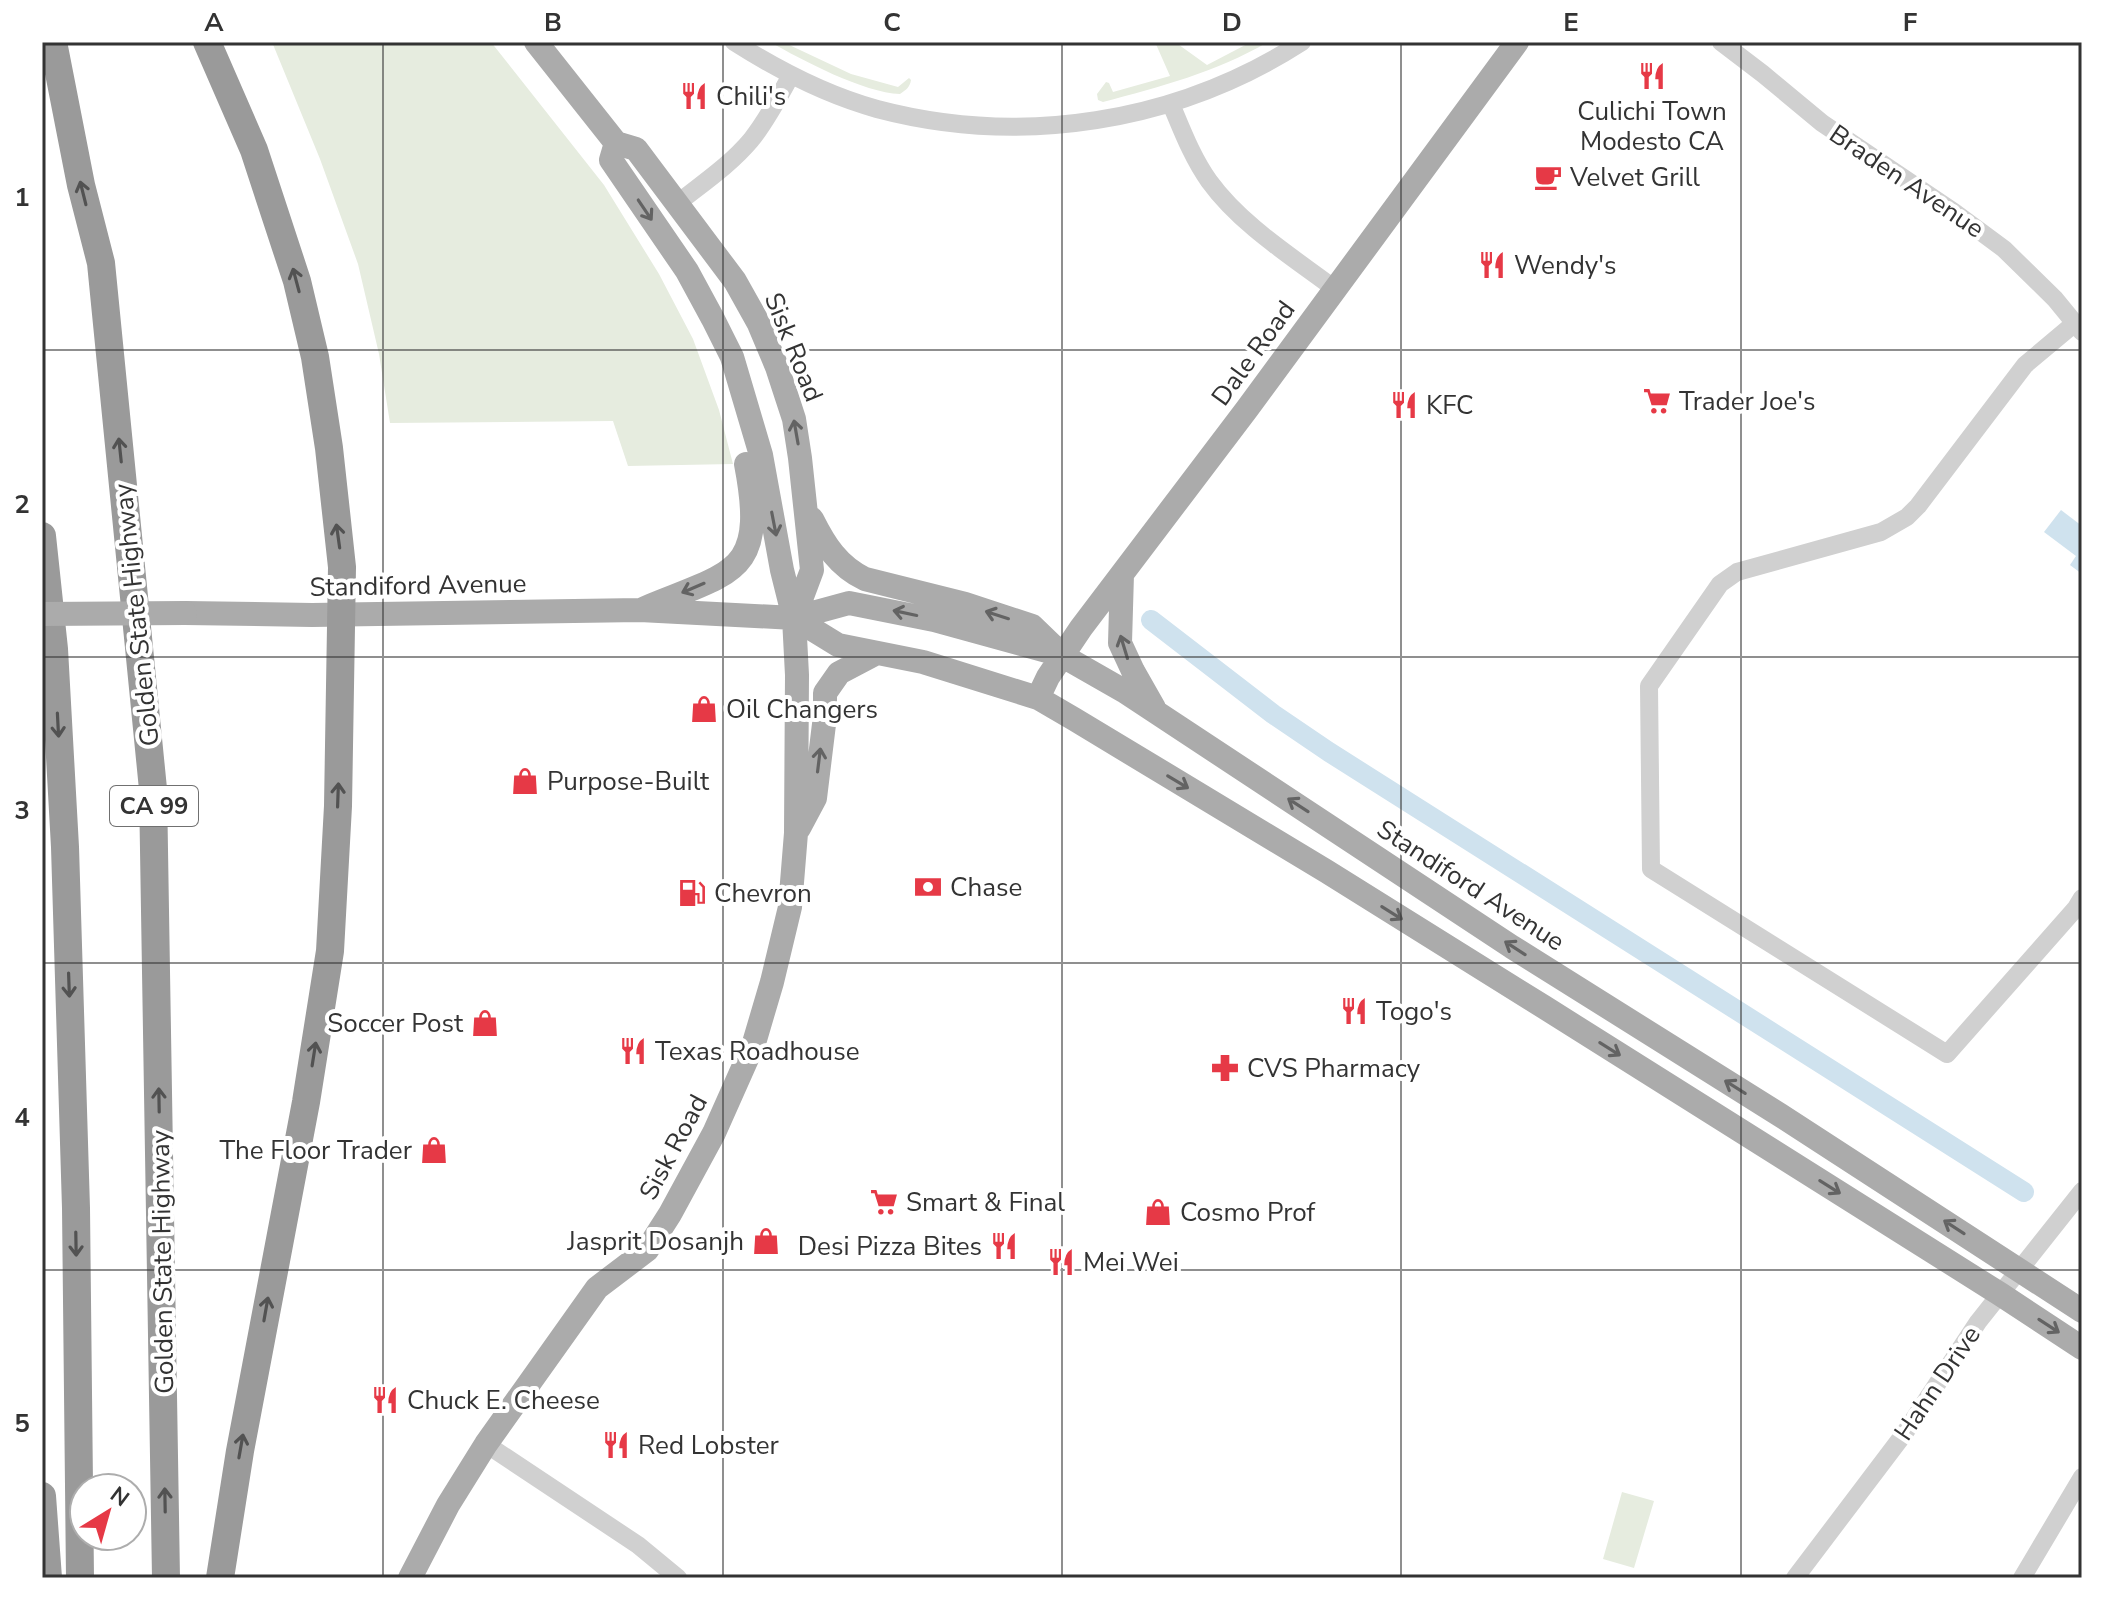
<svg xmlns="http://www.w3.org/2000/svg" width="2124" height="1620" font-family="'Nunito Sans',sans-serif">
  <rect width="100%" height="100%" fill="#fff"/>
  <path fill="#e6ecdf" d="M272,42H491L604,185L659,274L693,339L719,410L733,464L628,466L613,421L390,423L379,354L358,264L320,159Z
    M770,42H783L851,74L898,87L909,78L911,80C910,87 906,90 900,94C864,93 802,60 770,42Z
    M1155,42H1175L1207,65L1251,42H1268C1216,72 1160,87 1103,102L1098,100L1097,94L1106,82L1109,83L1113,92L1170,76Z
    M1622,1492L1654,1501L1634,1568L1603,1559Z"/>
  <path fill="#cfe2ee" d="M2061,510L2082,526V574L2070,565L2076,556L2044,532Z"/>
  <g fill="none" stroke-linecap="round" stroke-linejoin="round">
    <path stroke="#cfe2ee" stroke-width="20" d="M1151,620L1273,714L1329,752L2024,1192"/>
    <path stroke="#d0d0d0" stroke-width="18" d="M734,42C778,70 826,95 877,109C1021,147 1176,123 1302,42
      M1721,42L1763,74L1822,123L1954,212L2004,249L2055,299L2082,332
      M1171,104C1182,130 1192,157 1209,181C1241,225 1291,256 1335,289
      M678,203C703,183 730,165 751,140C767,120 779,97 791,75
      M2075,323L2025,365L1918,506L1907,517L1881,532L1737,572L1720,584L1649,686L1651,869L1947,1054L2076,908L2082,898
      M486,1444L638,1545L678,1578
      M1795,1578L1904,1434L1978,1322L2082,1191
      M2022,1578L2082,1477"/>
    <path stroke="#ababab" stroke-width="24" d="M536,42L616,143L636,149L735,281L759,324L777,367L794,419L800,458L812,570L794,618
      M812,519C825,545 838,566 865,579L965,604L1032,626L1060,653
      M1122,574L1120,643L1133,671L1154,708
      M645,608C734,571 767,574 746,464
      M185,613L312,615L640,610L794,618L849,603L934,620L1061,655L1124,691L1512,947L1780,1115L2082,1311
      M794,618L838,645L923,662L1038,698L1074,719L1326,871L1544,1007L2000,1294L2082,1348
      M1038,698L1048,677L1081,628L1247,409L1517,42
      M799,828L815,798L825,716V693L839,673L877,653
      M410,1578L448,1505L486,1444L597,1288L647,1250L670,1214L714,1133L754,1043L772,982L790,907L796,833L797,675L794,618L782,570L761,455L732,357L713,319L687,271L611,160L616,143"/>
    <path stroke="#9a9a9a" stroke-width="28" d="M53,42L81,185L101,263L153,789L166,1578
      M207,42L254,150L297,281L315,357L329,448L342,567L338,806L330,951L306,1102L240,1451L220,1578
      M42,536L54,649L65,847L76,1208L80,1578
      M42,1496L48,1578"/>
    <path stroke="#ababab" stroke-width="24" d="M42,614L185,613"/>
  </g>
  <defs><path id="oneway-shaft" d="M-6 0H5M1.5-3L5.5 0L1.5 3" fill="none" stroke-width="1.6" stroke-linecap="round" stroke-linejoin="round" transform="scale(2)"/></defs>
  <g stroke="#525252">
    <use href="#oneway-shaft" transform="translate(83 193) rotate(-104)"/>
    <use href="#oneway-shaft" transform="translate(296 280) rotate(-105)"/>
    <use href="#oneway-shaft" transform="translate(120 450) rotate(-96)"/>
    <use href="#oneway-shaft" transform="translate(338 536) rotate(-98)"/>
    <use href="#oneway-shaft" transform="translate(58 725) rotate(87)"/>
    <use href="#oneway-shaft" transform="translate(338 795) rotate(-88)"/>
    <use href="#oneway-shaft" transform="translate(69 985) rotate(88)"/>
    <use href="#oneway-shaft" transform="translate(314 1054) rotate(-81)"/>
    <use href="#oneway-shaft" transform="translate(159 1100) rotate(-91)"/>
    <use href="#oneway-shaft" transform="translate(76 1244) rotate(89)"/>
    <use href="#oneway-shaft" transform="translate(266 1309) rotate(-80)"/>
    <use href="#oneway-shaft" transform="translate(241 1446) rotate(-80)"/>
    <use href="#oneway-shaft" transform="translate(165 1500) rotate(-91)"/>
  </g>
  <g stroke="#636363">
    <use href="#oneway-shaft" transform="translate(645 210) rotate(56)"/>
    <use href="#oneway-shaft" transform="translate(796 432) rotate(-100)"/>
    <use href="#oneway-shaft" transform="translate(774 524) rotate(79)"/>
    <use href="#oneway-shaft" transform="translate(693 588) rotate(157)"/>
    <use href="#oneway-shaft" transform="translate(905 613) rotate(-168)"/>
    <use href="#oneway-shaft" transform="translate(997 615) rotate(-162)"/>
    <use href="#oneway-shaft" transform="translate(1124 647) rotate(-107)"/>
    <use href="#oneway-shaft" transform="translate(819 760) rotate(-83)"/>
    <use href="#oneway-shaft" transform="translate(1178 782) rotate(31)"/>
    <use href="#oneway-shaft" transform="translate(1298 805) rotate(-147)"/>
    <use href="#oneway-shaft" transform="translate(1392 913) rotate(32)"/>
    <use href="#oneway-shaft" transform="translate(1515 948) rotate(-147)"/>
    <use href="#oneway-shaft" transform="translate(1610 1049) rotate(32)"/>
    <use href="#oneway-shaft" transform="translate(1735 1087) rotate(-148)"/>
    <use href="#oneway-shaft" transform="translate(1830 1187) rotate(32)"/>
    <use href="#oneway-shaft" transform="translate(1954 1227) rotate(-147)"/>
    <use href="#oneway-shaft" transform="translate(2049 1326) rotate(33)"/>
  </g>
  <path fill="none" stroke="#333" stroke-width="2" stroke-opacity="0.55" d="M383,42V1578M723,42V1578M1062,42V1578M1401,42V1578M1741,42V1578M42,350H2082M42,657H2082M42,963H2082M42,1270H2082"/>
  <defs>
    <g id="restaurant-bare" transform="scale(2.16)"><path d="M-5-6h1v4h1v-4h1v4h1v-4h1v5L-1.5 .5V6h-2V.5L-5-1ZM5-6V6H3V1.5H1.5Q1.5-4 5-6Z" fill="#e63946" stroke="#fff" stroke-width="2.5" paint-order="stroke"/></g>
    <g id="cafe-bare" transform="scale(2.16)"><path d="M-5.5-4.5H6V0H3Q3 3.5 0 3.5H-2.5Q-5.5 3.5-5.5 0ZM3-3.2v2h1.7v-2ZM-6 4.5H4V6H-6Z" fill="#e63946" stroke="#fff" stroke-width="2.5" paint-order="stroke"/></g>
    <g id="supermarket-bare" transform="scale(2.16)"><path d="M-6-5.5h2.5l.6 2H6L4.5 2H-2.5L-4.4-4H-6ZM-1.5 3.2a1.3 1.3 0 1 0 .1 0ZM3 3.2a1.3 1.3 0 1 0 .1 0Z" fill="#e63946" stroke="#fff" stroke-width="2.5" paint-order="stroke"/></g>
    <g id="shop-bare" transform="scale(2.16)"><path d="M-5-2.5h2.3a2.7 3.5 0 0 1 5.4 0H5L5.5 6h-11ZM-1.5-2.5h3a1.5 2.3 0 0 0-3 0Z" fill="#e63946" stroke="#fff" stroke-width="2.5" paint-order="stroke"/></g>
    <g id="bank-bare" transform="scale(2.16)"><path d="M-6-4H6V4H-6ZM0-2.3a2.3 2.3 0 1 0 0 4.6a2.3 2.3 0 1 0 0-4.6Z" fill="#e63946" stroke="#fff" stroke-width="2.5" paint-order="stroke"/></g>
    <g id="fuel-bare" transform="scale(2.16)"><path d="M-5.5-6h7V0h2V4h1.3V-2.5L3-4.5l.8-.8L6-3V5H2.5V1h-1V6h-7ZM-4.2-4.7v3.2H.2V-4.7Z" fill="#e63946" stroke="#fff" stroke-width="2.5" paint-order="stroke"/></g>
    <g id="pharmacy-bare" transform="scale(2.16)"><path d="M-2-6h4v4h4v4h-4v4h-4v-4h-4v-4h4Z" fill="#e63946" stroke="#fff" stroke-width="2.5" paint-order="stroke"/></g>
  </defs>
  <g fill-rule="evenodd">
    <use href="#restaurant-bare" x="1652" y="76"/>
    <use href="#restaurant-bare" x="694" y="96"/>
    <use href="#cafe-bare" x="1548" y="177"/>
    <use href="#restaurant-bare" x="1492" y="265"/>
    <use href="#supermarket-bare" x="1657" y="401"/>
    <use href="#restaurant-bare" x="1404" y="405"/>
    <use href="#shop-bare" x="704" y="709"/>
    <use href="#shop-bare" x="525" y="781"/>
    <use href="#bank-bare" x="928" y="887"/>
    <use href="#fuel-bare" x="692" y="893"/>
    <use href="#restaurant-bare" x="1354" y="1011"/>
    <use href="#shop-bare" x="485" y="1023"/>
    <use href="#restaurant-bare" x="633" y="1051"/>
    <use href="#pharmacy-bare" x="1225" y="1068"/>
    <use href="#shop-bare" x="434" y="1150"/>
    <use href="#supermarket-bare" x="884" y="1202"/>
    <use href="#shop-bare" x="1158" y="1212"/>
    <use href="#shop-bare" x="766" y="1241"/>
    <use href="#restaurant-bare" x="1004" y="1246"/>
    <use href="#restaurant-bare" x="1061" y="1262"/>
    <use href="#restaurant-bare" x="385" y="1400"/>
    <use href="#restaurant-bare" x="616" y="1445"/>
  </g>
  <g text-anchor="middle" stroke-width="8" stroke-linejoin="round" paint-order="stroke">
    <rect fill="#fff" stroke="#707070" stroke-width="2" x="110" y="786" width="88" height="40" rx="6"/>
    <g font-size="24" font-weight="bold" fill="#333">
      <text x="154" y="814">CA 99</text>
    </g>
    <g font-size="26" fill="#333" stroke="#fff" text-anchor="start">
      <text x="716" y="105">Chili's</text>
      <text x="1652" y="120" text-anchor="middle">Culichi Town<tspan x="1652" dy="30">Modesto CA</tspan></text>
      <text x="1570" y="186">Velvet Grill</text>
      <text x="1514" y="274">Wendy's</text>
      <text x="1679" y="410">Trader Joe's</text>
      <text x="1426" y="414">KFC</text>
      <text x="726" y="718">Oil Changers</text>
      <text x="547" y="790">Purpose-Built</text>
      <text x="950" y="896">Chase</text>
      <text x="714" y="902">Chevron</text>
      <text x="1376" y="1020">Togo's</text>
      <text x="463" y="1032" text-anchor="end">Soccer Post</text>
      <text x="655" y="1060">Texas Roadhouse</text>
      <text x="1247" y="1077">CVS Pharmacy</text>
      <text x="412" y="1159" text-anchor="end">The Floor Trader</text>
      <text x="906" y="1211">Smart &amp; Final</text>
      <text x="1180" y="1221">Cosmo Prof</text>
      <text x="744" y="1250" text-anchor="end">Jasprit Dosanjh</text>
      <text x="982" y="1255" text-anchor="end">Desi Pizza Bites</text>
      <text x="1083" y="1271">Mei Wei</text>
      <text x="407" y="1409">Chuck E. Cheese</text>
      <text x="638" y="1454">Red Lobster</text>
    </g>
    <g font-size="26" fill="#333" stroke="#fff">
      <text transform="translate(1907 181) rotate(34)" y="9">Braden Avenue</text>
      <text transform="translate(794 347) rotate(68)" y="9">Sisk Road</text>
      <text transform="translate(1253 353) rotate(-54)" y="9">Dale Road</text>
      <text transform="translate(418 585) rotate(-1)" y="9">Standiford Avenue</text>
      <text transform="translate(136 615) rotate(-96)" y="9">Golden State Highway</text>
      <text transform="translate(1471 885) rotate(33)" y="9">Standiford Avenue</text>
      <text transform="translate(673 1147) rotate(-62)" y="9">Sisk Road</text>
      <text transform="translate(162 1262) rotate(-91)" y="9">Golden State Highway</text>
      <text transform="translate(1937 1383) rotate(-56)" y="9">Hahn Drive</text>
    </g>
  </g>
  <rect width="2124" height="1620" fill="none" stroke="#ffffff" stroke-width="88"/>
  <g transform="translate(108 1512) rotate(37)"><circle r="38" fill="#ffffff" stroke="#adadad" stroke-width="2"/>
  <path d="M0-6L14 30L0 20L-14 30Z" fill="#e63946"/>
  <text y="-12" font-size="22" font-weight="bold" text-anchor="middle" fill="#333333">N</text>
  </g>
  <rect x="44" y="44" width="2036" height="1532" fill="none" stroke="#333" stroke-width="3"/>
  <g font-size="26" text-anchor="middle" font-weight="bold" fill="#333">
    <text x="214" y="31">A</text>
    <text x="553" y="31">B</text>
    <text x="892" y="31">C</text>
    <text x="1232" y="31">D</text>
    <text x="1571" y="31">E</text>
    <text x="1910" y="31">F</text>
    <text x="22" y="206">1</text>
    <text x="22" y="513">2</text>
    <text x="22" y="819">3</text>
    <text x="22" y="1126">4</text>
    <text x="22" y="1432">5</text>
  </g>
</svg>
